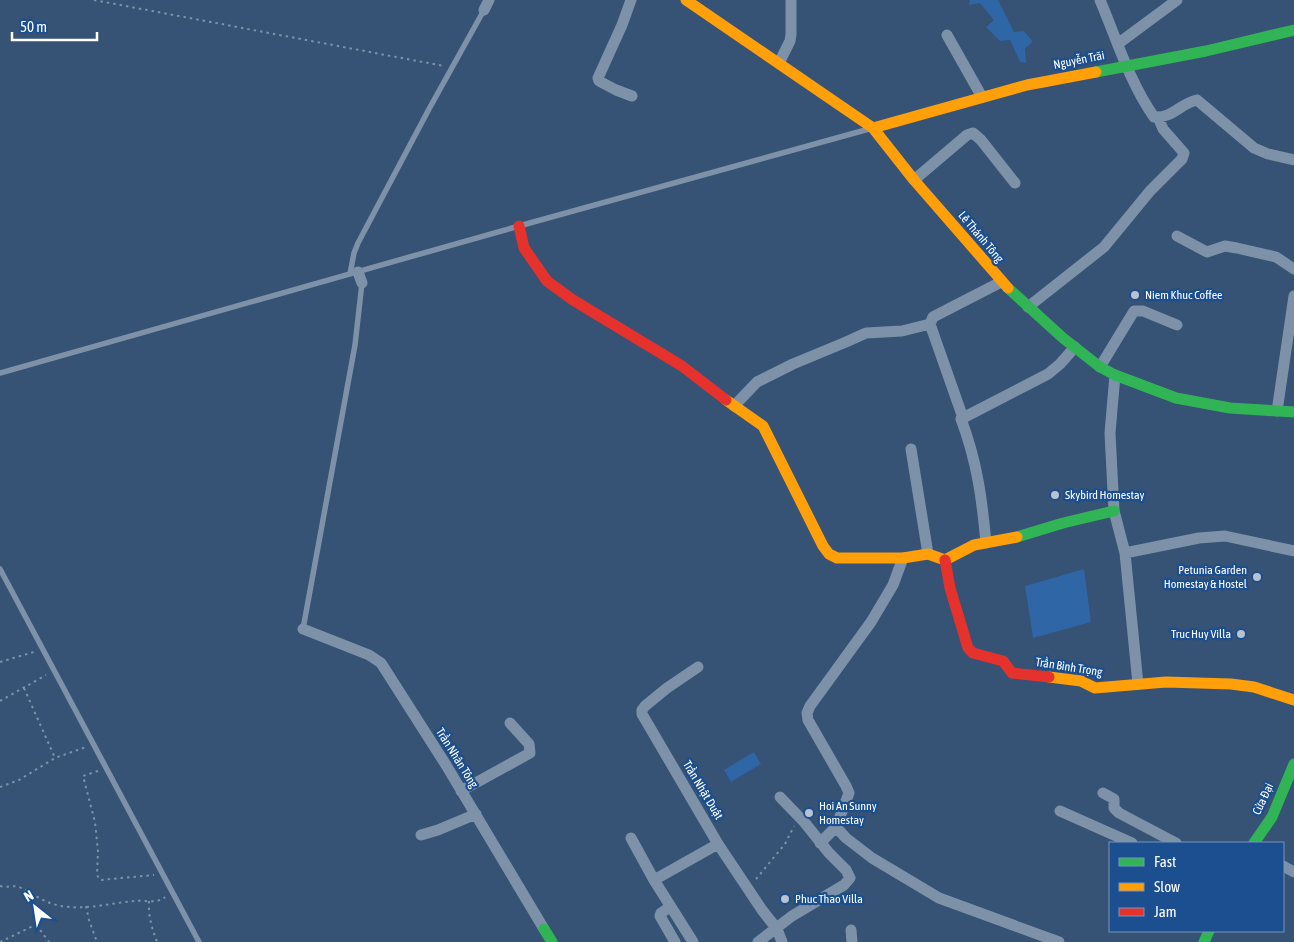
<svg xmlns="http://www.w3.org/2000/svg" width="1294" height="942" font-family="'Asap Condensed',sans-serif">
  <rect width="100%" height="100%" fill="#365274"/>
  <path fill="#2f66a5" d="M970,0H998L1014,32L1024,31L1033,42L1025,48L1026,63L1020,62L1010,40L1000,41L986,27L994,20L980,3L969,5Z
    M1084,569L1091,622L1033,638L1025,586Z
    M754,752L761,764L731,782L724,770Z"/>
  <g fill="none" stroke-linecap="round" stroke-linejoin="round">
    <path stroke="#7d92a8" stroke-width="2" stroke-dasharray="2.5 4" stroke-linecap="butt" d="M94,0L444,66
      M0,662L34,652
      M24,688L55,758
      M0,701L46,675
      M98,771L83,776L95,822L98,851L97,875L100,880L154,875
      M0,787L19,780L55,758L86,747
      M756,879L785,844L794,826
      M0,886C7,888 13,885 19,887C29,891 39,899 50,903C77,913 108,903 135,901C145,900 158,904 165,897
      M149,901C148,916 152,928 157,942
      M86,906L89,920L97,942
      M0,942L33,926L38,927L49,942"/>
    <path stroke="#7d92a8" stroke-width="5.5" d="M350,274L354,253L358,243L429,109L484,10
      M0,373L519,226L869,129
      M0,569L199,942
      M303,629L355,345L362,283"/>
    <path stroke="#7d92a8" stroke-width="11" d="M631,0L622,25L598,78L599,81L616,90L632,96
      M1100,0C1117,40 1129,81 1154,117C1174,118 1179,104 1197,100L1254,148L1268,154L1294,160
      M484,10L489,0
      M947,35L982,97
      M1119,43L1177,0
      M779,63L790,41L791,34V0
      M914,180L967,135L973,133L981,140L1015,183
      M1177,236L1207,252L1225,246L1237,248L1276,257L1294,269
      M358,272L362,283
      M1028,307L1104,247L1150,191L1182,159L1184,153L1163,129L1158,117
      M1100,367L1134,311H1143L1177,325
      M1115,375L1110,433L1114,511L1125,553L1138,684
      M734,406L757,382L793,364L846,342L866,333L902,331L930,324
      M1277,411L1294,296
      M961,419L1048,374L1060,364L1075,347
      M911,449L928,554
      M986,543C982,499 977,461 961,419L962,415L930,324L933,317L1001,282
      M1125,553L1199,538L1225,536L1294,551
      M303,629L369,655L381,663L446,765L544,929
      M698,667L667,688L645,706L642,710V714L718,844L762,910L777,929L782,942
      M461,791L530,753L529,744L510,723
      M1103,793L1114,799V808L1119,813L1176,843
      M1060,811L1132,843
      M836,827L846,838L872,858L939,898L1059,942
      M421,835L438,830L476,814
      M631,838L654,880L693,942
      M820,843L836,827L849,793L846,786L808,720L807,713L810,706L871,622L893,585L903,558
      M1283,866L1294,872
      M654,880L718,844
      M670,907L661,913L660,916L675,942
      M851,930L852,942
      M758,942L792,916L844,885L850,878L846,870L829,853L805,823L780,797"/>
    <path stroke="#30b455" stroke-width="11" d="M1096,72L1206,51L1294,30
      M1008,288L1063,338L1100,367L1115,375L1176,398L1230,408L1294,412
      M1017,537L1063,523L1114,511
      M1254,843L1272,817L1294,764
      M544,929L552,942
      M1204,942L1209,931"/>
    <path stroke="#ff9f0a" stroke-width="11" d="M686,0L873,128L914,180L1008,288
      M873,128L1027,85L1096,72
      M726,400L763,426L823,546L829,554L837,558H903L928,554L945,560L974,545L1017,537
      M1049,677L1081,681L1095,688L1166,682L1231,684L1254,687L1294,700"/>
    <path stroke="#e5322d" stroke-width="11" d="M519,226L524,248L547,281L573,300L682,366L726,400
      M945,560L950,588L968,648L973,653L1003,661L1012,673L1049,677"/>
  </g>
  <g fill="#b9c2ce" stroke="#1b4f8f" stroke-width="2">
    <circle cx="1135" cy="295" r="5"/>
    <circle cx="1055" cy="495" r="5"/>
    <circle cx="1257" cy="577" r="5"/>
    <circle cx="1241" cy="634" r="5"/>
    <circle cx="809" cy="813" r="5"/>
    <circle cx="785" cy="899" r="5"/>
  </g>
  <g text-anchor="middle" stroke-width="4.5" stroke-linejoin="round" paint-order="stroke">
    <g font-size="12" fill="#fff" stroke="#1b4f8f">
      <text transform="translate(1079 60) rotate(-11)" y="4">Nguyễn Trãi</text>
      <text transform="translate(981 237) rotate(50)" y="4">Lê Thánh Tông</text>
      <text transform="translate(1069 667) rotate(9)" y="4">Trần Bình Trọng</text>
      <text transform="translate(457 758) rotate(58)" y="4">Trần Nhân Tông</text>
      <text transform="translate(703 790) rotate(59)" y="4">Trần Nhật Duật</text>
      <text transform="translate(1263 799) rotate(-65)" y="4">Cửa Đại</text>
    </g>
    <g font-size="12" fill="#fff" stroke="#1b4f8f" text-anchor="start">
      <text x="1145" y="299">Niem Khuc Coffee</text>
      <text x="1065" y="499">Skybird Homestay</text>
      <text x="1247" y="574" text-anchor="end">Petunia Garden<tspan x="1247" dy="14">Homestay &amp; Hostel</tspan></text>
      <text x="1231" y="638" text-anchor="end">Truc Huy Villa</text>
      <text x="819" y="810">Hoi An Sunny<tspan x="819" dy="14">Homestay</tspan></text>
      <text x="795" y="903">Phuc Thao Villa</text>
    </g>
  </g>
  <rect x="1109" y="842" width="175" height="90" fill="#1b4f8f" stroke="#7695bc"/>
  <rect x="1119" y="858" width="25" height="8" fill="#30b455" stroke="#7695bc"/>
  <text x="1154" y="867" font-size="15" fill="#ffffff">Fast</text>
  <rect x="1119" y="883" width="25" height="8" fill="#ff9f0a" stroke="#7695bc"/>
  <text x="1154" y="892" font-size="15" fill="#ffffff">Slow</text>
  <rect x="1119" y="908" width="25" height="8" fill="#e5322d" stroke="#7695bc"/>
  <text x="1154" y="917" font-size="15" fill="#ffffff">Jam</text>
  <g transform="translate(35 907) rotate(330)" stroke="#1b4f8f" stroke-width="4" paint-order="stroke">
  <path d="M0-4L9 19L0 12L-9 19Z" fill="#ffffff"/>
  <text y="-8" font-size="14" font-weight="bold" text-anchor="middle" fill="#ffffff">N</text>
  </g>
  <path d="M12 32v8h85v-8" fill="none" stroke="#ffffff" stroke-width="2.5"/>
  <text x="20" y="32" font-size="15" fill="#ffffff" stroke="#1b4f8f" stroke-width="4" paint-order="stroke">50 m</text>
</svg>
